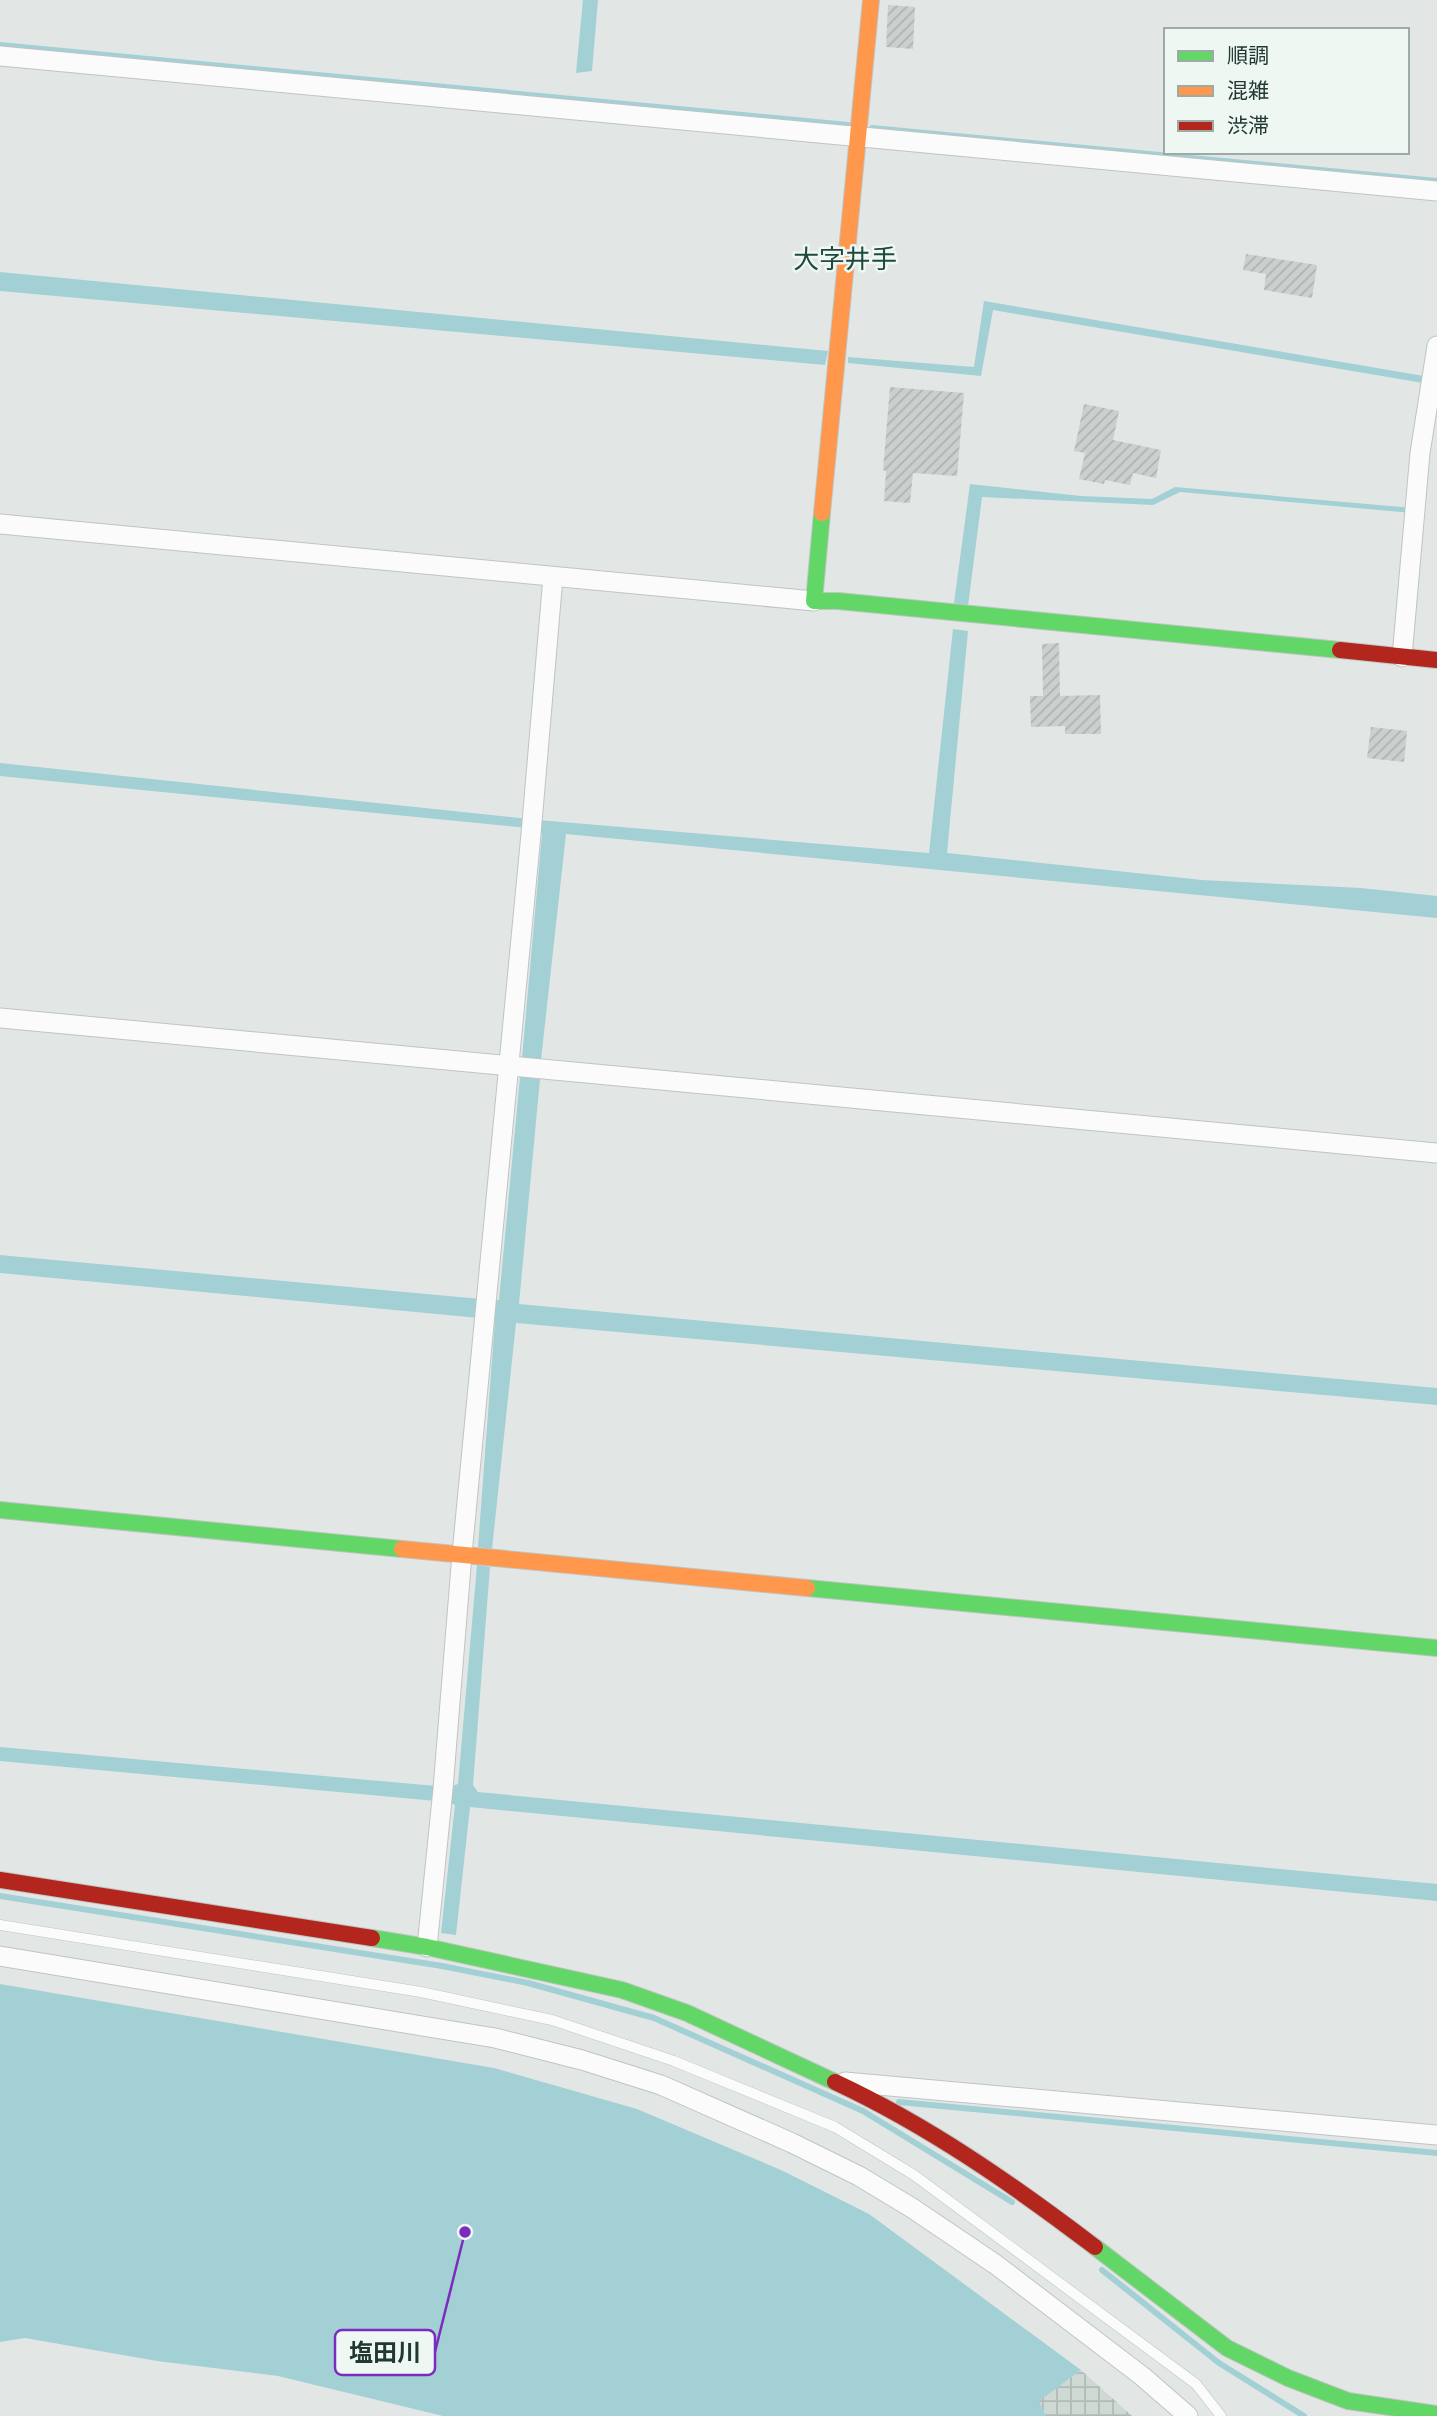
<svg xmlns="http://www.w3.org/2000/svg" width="1437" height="2416" font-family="'Archivo Narrow','Noto Sans JP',sans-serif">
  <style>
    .industrial { fill: url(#industrial-grid) }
    .water { fill: #a3d0d5 }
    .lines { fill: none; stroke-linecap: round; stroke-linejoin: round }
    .stream { stroke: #a3d0d5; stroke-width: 6 }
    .building { fill: url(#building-hatch) }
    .lane-casing { stroke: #bfc4c2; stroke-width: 11 }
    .street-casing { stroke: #bfc4c2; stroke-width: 21 }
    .fast-casing { stroke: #bec5c2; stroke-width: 18 }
    .slow-casing { stroke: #bec5c2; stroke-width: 18 }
    .jam-casing { stroke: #bec5c2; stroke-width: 18 }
    .lane { stroke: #fbfbfb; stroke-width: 10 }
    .street { stroke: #fbfbfb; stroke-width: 19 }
    .fast { stroke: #63d668; stroke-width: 16 }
    .slow { stroke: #ff974d; stroke-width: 16 }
    .jam { stroke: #b3261e; stroke-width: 16 }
    .labels { text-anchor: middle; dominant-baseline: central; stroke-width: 5; stroke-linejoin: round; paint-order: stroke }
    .quarter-label { font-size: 26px; fill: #1e4a3d; stroke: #eff7f3 }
    .leader { fill: none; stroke: #7b2cbf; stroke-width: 2.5 }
    .callout-dot { fill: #7b2cbf; stroke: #eff7f3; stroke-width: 2.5 }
    .callout { fill: #eff7f3; stroke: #7b2cbf; stroke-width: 2.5 }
    .callout-label { font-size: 24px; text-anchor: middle; font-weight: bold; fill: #213932 }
  </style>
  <defs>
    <pattern id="industrial-grid" width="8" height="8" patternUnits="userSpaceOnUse" patternTransform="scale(1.75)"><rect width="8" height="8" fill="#cfd9d4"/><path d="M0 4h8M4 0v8" fill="none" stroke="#b1bbb6"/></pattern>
    <pattern id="building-hatch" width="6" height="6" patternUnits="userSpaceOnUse" patternTransform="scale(1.75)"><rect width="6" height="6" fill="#cbd0ce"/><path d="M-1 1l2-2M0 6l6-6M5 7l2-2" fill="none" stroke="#aeb3b1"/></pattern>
  </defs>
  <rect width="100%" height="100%" fill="#e2e7e5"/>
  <polygon class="industrial" points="1081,2370 1132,2416 1046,2416 1038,2401"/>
  <g class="water">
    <polygon points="583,0 598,0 592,71 576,73"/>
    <polygon points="0,272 828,351 825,365 0,291"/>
    <polygon points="984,301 1424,376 1423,383 993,310 981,376 848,363 848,357 974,367"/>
    <polygon points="970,484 1081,496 1152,499 1175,487 1413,508 1412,513 1180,492 1153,505 982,497 968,606 954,603"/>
    <polygon points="953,629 968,631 947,853 1202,880 1361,888 1437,896 1437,918 566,834 541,1060 522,1058 542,834 528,828 0,776 0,763 538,820 929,853"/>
    <polygon points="520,1077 540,1079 519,1304 1437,1388 1437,1405 516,1323 492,1549 478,1547 495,1320 490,1319 491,1300 499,1300"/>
    <polygon points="0,1255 481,1299 479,1318 0,1273"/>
    <polygon points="477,1565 490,1567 473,1785 478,1792 1437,1884 1437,1901 470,1807 456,1935 441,1933 455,1805 448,1802 449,1787 458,1784"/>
    <polygon points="0,1747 436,1786 436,1801 0,1761"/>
    <polygon points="0,1984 494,2068 637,2109 781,2170 869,2214 1081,2370 1039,2401 1046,2416 443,2416 278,2376 157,2361 25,2338 0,2342"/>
  </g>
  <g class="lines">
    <g class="stream">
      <polyline points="0,45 848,125"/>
      <polyline points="872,128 1437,181"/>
      <polyline points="0,1896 442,1966 528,1983 654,2018 863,2111 1012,2202"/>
      <polyline points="899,2102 1437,2153"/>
      <polyline points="1102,2270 1219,2363 1304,2416"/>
    </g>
  </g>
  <g class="building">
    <polygon points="888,5 915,7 913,49 886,47"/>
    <polygon points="1246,254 1317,265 1312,298 1264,290 1266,274 1243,270"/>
    <polygon points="890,387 964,393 957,476 913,473 910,503 884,501 886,471 883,470"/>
    <polygon points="1084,404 1119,411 1113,440 1161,450 1156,478 1133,473 1130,485 1105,480 1104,484 1079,479 1085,453 1074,451"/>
    <polygon points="1059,643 1060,696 1100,695 1101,734 1065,734 1065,726 1031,727 1030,696 1043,696 1042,644"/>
    <polygon points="1371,727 1407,731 1404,762 1367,758"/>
  </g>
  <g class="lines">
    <defs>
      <polyline id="lane" points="0,1925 421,1992 552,2020 674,2061 835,2127 914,2175 1196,2384 1221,2416"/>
      <g id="street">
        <polyline points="0,56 1437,191"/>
        <polyline points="0,524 814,601"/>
        <polyline points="1402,657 1420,453 1437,346"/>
        <polyline points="0,1018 1437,1153"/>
        <polyline points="427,1947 443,1789 462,1554 531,834 553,577"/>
        <polyline points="0,1956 495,2038 582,2060 661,2085 792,2143 859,2176 912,2208 995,2264 1142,2376 1188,2416"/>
        <polyline points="845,2082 1437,2135"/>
      </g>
      <g id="fast">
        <polyline points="822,513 814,601 838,601 1340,650"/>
        <polyline points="0,1510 402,1549"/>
        <polyline points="807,1588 1437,1648"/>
        <polyline points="372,1938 427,1947 622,1990 687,2013 835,2082"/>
        <polyline points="1095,2247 1227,2348 1288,2378 1348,2401 1437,2414"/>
      </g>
      <g id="slow">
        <polyline points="822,513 871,0"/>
        <polyline points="402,1549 807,1588"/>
      </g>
      <g id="jam">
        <polyline points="1340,650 1437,660"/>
        <polyline points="0,1880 372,1938"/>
        <path d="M835,2082C929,2126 1012,2184 1095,2247"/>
      </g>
    </defs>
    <use href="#lane" class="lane-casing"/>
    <use href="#street" class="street-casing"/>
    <use href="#fast" class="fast-casing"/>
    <use href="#slow" class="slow-casing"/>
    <use href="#jam" class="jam-casing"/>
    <use href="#lane" class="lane"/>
    <use href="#street" class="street"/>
    <use href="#fast" class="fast"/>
    <use href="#slow" class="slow"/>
    <use href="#jam" class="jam"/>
  </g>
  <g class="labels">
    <g class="quarter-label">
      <text x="845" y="258">大字井手</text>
    </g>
  </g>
  <path class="leader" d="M465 2232L435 2352"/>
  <circle class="callout-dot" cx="465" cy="2232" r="7"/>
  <rect class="callout" x="335" y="2330" width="100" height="45" rx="7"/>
  <g class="callout-label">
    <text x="385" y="2361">塩田川</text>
  </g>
  <rect x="1164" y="28" width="245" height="126" fill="#eff7f3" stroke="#9daba6" stroke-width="2"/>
  <rect x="1178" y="51" width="35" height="10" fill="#63d668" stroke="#9daba6" stroke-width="2"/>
  <text x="1227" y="63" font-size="21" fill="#213932">順調</text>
  <rect x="1178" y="86" width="35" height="10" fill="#ff974d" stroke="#9daba6" stroke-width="2"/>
  <text x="1227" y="98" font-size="21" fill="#213932">混雑</text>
  <rect x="1178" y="121" width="35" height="10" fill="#b3261e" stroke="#9daba6" stroke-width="2"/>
  <text x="1227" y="133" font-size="21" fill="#213932">渋滞</text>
</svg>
